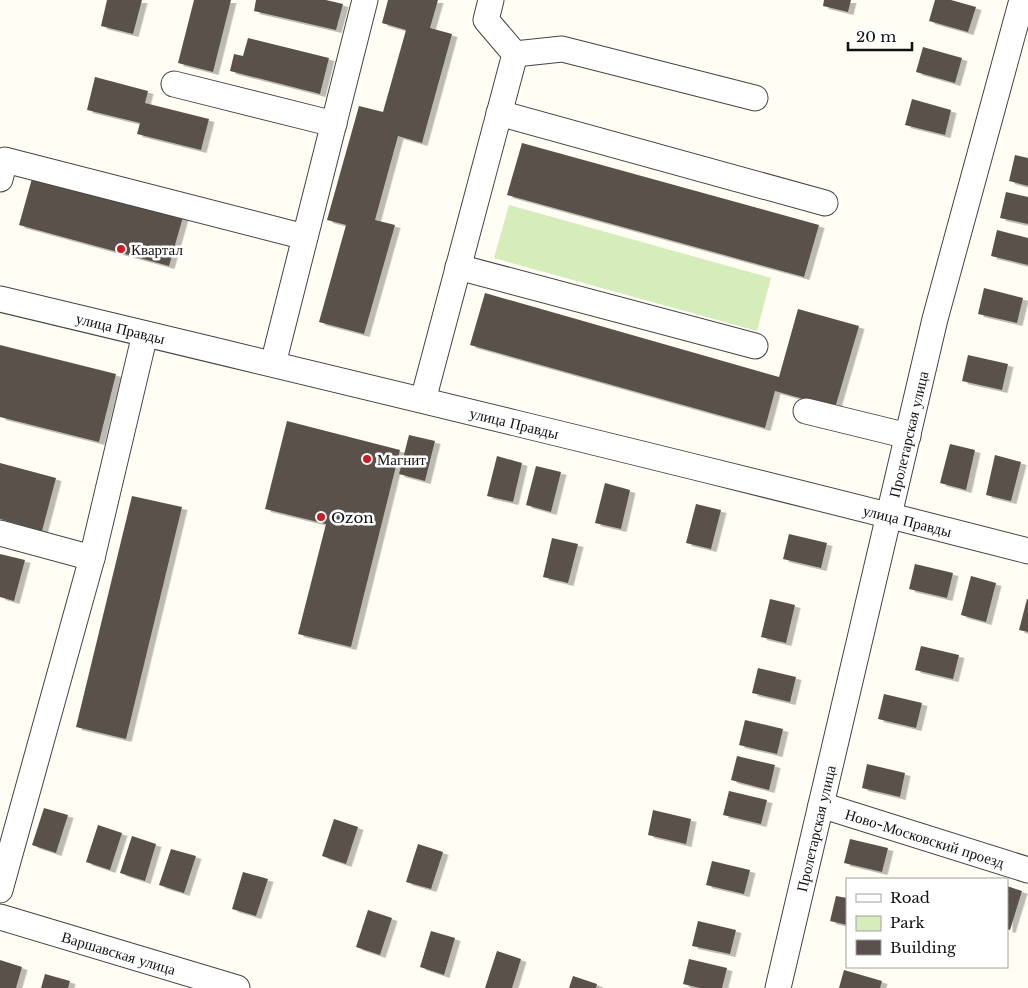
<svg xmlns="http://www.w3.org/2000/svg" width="1028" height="988" font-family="'Libre Baskerville',serif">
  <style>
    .green { fill: #d5edba }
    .building { fill: #5a514c; filter: url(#shadow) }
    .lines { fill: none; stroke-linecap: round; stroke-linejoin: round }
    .minor-casing { stroke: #444; stroke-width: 27 }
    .minor { stroke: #fff; stroke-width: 25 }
    .poi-dot { fill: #cc1d27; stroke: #fff; stroke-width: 2 }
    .labels { text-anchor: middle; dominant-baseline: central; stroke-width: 5; stroke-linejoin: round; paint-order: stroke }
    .poi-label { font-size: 15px; fill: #111; stroke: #fff; text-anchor: start }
    .street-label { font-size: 15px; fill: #111; stroke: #fff }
  </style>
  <defs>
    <filter id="shadow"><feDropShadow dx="5.5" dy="3" stdDeviation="0" flood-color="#0004"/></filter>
  </defs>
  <rect width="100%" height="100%" fill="#fffdf4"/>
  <polygon class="green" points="509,205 771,278 757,331 494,258"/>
  <g class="building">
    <polygon points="107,0 142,0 133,34 101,26"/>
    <polygon points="194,0 231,0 213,72 178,63"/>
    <polygon points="256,0 326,0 343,4 336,30 254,11"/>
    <polygon points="388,0 438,0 430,28 452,34 422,143 398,136 375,220 395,225 364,334 319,322 346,225 327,220 359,106 383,112 406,30 382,23"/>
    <polygon points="824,0 851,0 848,12 823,6"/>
    <polygon points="935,0 951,0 976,7 968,32 929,21"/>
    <polygon points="248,38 329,58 320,94 230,71 234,54 243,56"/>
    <polygon points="923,47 962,58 955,83 916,72"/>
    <polygon points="95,77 148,91 145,103 209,119 201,150 137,134 140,123 87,110"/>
    <polygon points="912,99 951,110 945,135 905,125"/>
    <polygon points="522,143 819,225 804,277 507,195"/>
    <polygon points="1015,155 1028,158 1028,186 1009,181"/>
    <polygon points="33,175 183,217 169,266 19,225"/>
    <polygon points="1006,192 1028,197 1028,224 1000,218"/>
    <polygon points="997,230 1028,238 1028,265 991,256"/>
    <polygon points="984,288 1023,298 1017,323 978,314"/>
    <polygon points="485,293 779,377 798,309 859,326 835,408 775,391 765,428 470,345"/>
    <polygon points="0,345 116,374 99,442 0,417"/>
    <polygon points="968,355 1008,364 1002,390 962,381"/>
    <polygon points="287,421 400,450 351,647 298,634 326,524 265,509"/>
    <polygon points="409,435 435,441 425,481 399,474"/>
    <polygon points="950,444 975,450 966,490 940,483"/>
    <polygon points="995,455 1021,462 1011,501 986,495"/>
    <polygon points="497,456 522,463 513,502 487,496"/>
    <polygon points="0,463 56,478 42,531 0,519"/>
    <polygon points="536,466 561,472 551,512 526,505"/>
    <polygon points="605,483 630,490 621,529 595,523"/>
    <polygon points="132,496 182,507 126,739 76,727"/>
    <polygon points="696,504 721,510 711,549 686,543"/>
    <polygon points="789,534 827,543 821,568 783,559"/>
    <polygon points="552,538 578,544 568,583 543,577"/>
    <polygon points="0,554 25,560 14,601 0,597"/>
    <polygon points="915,564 953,573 947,598 909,589"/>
    <polygon points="971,576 996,583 986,622 961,615"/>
    <polygon points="770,599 795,605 786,643 761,637"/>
    <polygon points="1027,599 1028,599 1028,632 1019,630"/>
    <polygon points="921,646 959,655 953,679 915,670"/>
    <polygon points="758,668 796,677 790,702 752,693"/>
    <polygon points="884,694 922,703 916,728 878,719"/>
    <polygon points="745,720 783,729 777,754 739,745"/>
    <polygon points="737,756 775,765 769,790 731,780"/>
    <polygon points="867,764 905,773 900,797 862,788"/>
    <polygon points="729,791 767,800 761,824 723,815"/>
    <polygon points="44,808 68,815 56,853 32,845"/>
    <polygon points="653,810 691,819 686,844 648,835"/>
    <polygon points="334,819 358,827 346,864 322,856"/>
    <polygon points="98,825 122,833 110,870 86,862"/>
    <polygon points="132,836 156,844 145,881 120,873"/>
    <polygon points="850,839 888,848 882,872 844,863"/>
    <polygon points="418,844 443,852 431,889 406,882"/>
    <polygon points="171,849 196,856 184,893 159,885"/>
    <polygon points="712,861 750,870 744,894 706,885"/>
    <polygon points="243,872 268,879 256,916 232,909"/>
    <polygon points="1007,886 1022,891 1010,930 1007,929"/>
    <polygon points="836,896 847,898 847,925 830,921"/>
    <polygon points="368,910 392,918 380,955 356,947"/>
    <polygon points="698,921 736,930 730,954 692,946"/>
    <polygon points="431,931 455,938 444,975 420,967"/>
    <polygon points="497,951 521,959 512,988 485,988"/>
    <polygon points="689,959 727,968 722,988 700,988 683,984"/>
    <polygon points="0,960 22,967 16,988 0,988"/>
    <polygon points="844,970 882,981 880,988 839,988"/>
    <polygon points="45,974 70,981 68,988 41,988"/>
    <polygon points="573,976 597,984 596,988 569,988"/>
  </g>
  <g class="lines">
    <defs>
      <g id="minor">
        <polyline points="515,54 562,49 755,98"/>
        <polyline points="174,84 334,124"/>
        <polyline points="499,113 825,203"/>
        <polyline points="0,179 5,160 305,237"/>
        <polyline points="458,267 755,346"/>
        <path id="s1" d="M0,299C343,381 686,463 1028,551"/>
        <polyline points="273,364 365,0"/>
        <polyline points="423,400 515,54 486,20 491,0"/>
        <polyline points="806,411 908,436"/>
        <polyline points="0,533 92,558"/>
        <path id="s2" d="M821,805L1028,870"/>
        <polyline points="0,890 92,558 145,334"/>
        <path id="s3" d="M0,917L237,988"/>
        <path id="s4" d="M778,988L935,319L1022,0"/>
      </g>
    </defs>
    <use href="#minor" class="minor-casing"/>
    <use href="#minor" class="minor"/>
  </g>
  <g class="poi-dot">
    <circle cx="121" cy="249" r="5"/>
    <circle cx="367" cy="459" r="5"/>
    <circle cx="321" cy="517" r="5"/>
  </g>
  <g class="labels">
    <g class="poi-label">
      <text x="131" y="249">Квартал</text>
      <text x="377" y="459">Магнит</text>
      <text x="331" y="517">Ozon</text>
    </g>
    <g class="street-label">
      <text stroke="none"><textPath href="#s1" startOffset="124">улица Правды</textPath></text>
      <text stroke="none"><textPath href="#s1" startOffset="529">улица Правды</textPath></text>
      <text stroke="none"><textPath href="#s4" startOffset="569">Пролетарская улица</textPath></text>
      <text stroke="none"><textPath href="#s1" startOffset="934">улица Правды</textPath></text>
      <text stroke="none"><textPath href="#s4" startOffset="164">Пролетарская улица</textPath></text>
      <text stroke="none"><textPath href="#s2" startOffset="109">Ново-Московский проезд</textPath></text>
      <text stroke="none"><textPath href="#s3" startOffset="124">Варшавская улица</textPath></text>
    </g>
  </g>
  <rect x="846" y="878" width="162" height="90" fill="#ffffff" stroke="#a0a0a0"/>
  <rect x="856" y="894" width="25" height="8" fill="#ffffff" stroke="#a0a0a0"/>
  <text x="890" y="903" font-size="15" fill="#111111">Road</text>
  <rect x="856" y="916" width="25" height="15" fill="#d5edba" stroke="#a0a0a0"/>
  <text x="890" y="928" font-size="15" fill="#111111">Park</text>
  <rect x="856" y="940" width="25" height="15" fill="#5a514c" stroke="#a0a0a0"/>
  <text x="890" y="953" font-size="15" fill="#111111">Building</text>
  <path d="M848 42v8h64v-8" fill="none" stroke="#111111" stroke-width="2.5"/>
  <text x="856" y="42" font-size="15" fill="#111111" stroke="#ffffff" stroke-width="4" paint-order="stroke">20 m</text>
</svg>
